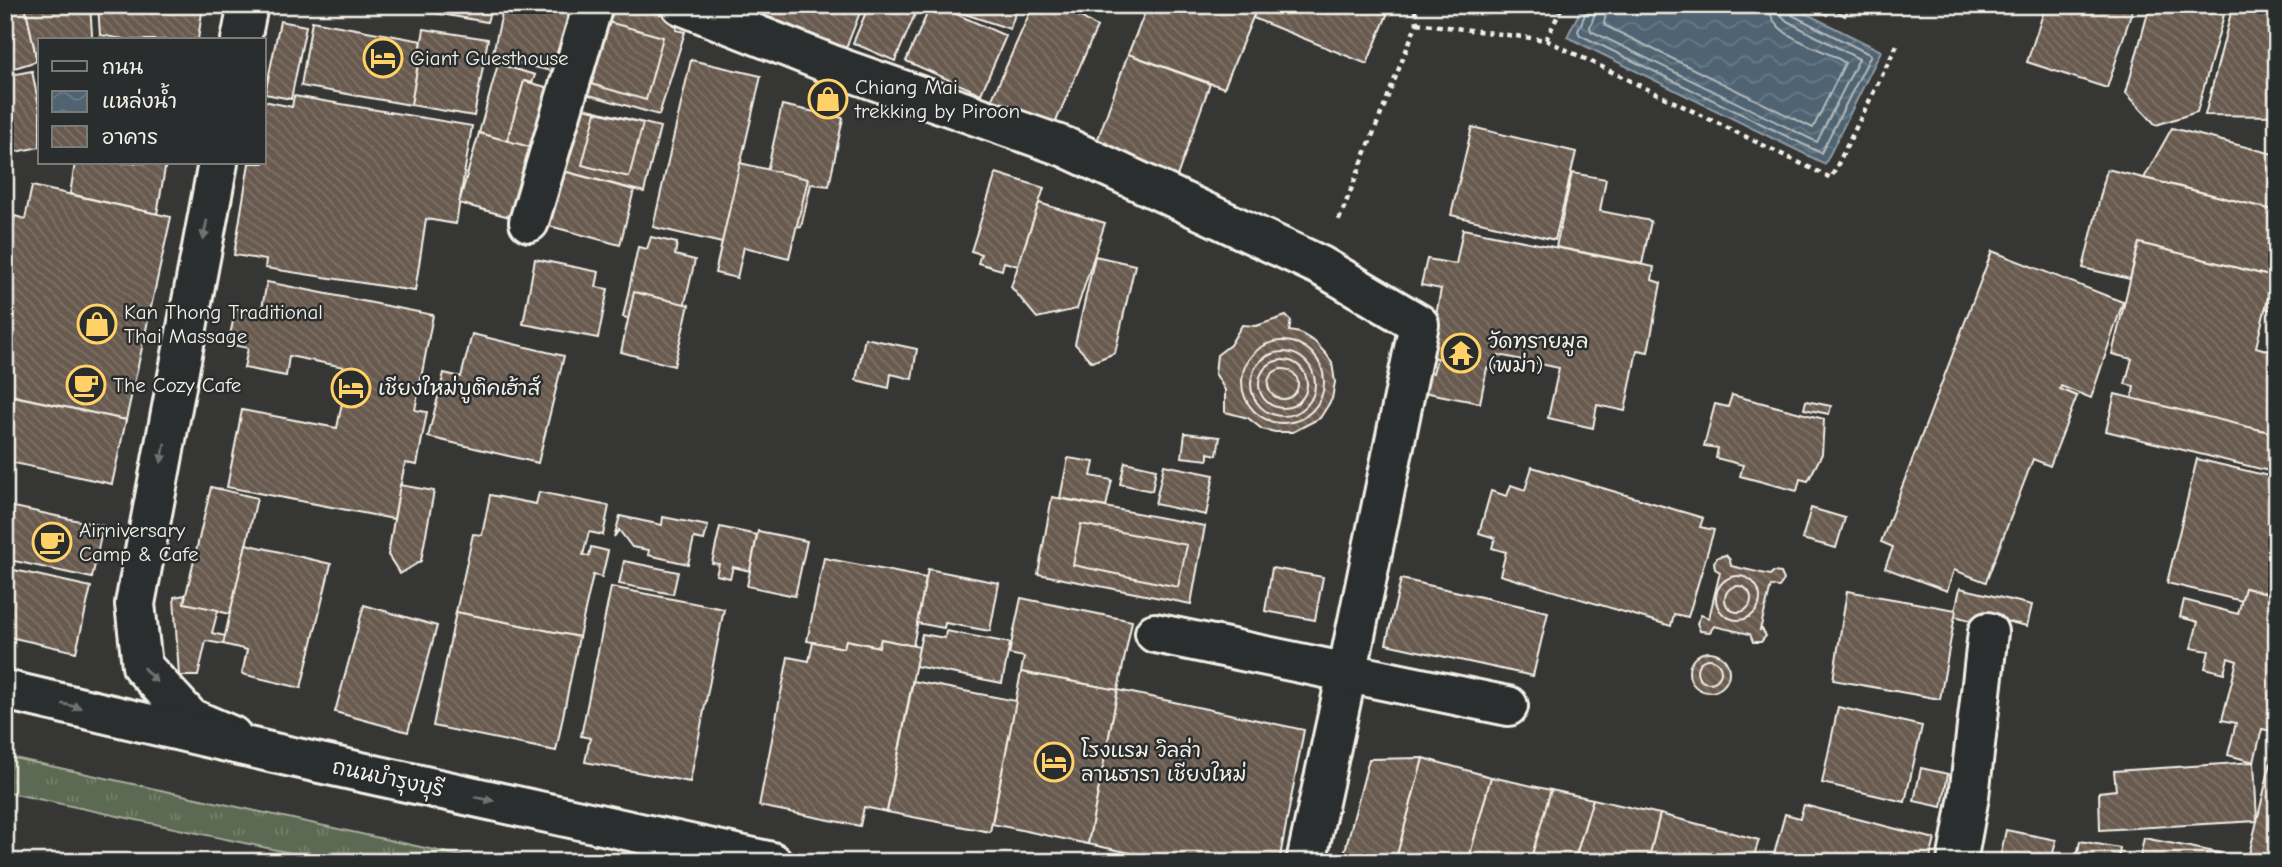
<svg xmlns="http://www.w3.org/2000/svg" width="2282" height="867" font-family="'Comic Neue','Playpen Sans Thai',sans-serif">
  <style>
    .grass { fill: url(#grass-tufts); stroke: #a8ae9e; stroke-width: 2 }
    .water { fill: url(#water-waves); stroke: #919ca1; stroke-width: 2 }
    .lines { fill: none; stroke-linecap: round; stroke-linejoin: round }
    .shore { stroke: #b2b8b9; stroke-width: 2 }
    .building { fill: url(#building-back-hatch); stroke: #f4f1e8; stroke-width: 2 }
    .minor-casing { stroke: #f4f1e8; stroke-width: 44 }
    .major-casing { stroke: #f4f1e8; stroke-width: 44 }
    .path { stroke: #f4f1e8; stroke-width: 4.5; stroke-dasharray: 5 5; stroke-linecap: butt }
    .minor { stroke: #2a2d2e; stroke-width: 38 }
    .major { stroke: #2a2d2e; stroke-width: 38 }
    .oneway { fill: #71726f }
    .labels { text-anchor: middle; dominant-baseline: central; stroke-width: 5; stroke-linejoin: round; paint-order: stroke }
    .poi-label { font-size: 21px; fill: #f4f1e8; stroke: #2a2d2e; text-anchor: start }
    .street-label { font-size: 21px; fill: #f4f1e8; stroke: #2a2d2e }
  </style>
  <defs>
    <pattern id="grass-tufts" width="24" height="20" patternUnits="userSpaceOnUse" patternTransform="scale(1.75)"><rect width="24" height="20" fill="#5d6b53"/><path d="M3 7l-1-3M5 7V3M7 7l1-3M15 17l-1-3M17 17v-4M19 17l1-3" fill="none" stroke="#75816c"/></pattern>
    <pattern id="water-waves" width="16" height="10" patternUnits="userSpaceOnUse" patternTransform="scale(1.75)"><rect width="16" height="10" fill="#4f6372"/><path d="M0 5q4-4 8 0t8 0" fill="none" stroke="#697a86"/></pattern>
    <pattern id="building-back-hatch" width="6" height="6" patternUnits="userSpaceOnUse" patternTransform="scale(1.75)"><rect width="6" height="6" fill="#685a4f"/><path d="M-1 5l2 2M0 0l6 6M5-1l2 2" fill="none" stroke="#7e7268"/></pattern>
  </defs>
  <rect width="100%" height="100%" fill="#363635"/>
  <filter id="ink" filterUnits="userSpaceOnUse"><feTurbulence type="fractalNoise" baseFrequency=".0143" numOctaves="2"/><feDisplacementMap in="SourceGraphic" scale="14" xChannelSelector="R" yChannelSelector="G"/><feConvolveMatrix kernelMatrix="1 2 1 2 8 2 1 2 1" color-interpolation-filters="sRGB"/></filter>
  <g filter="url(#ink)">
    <polygon class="grass" points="5,756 489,862 333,862 5,792"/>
    <polygon class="water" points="1583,5 1789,5 1881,51 1825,164 1567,37"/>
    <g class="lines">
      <g class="shore">
        <polyline points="1589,5 1578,31 1580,35 1821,153 1871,55 1792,15 1788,5"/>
        <polyline points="1598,5 1590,27 1591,31 1817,142 1859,59 1787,21 1781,15 1779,5"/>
        <path d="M1608,5L1604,23L1606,26L1813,128L1845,63C1822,46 1770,39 1769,5"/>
      </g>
    </g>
    <g class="building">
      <polygon points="5,5 25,5 37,61 5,71"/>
      <polygon points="25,5 90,5 92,34 91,40 40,40 40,61 37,61"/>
      <polygon points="98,5 203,5 198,40 128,40 100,35"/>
      <polygon points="390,5 492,5 487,22"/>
      <polygon points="504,5 571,5 556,72 492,57"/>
      <polygon points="603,5 631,5 679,19 676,30 685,32 659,115 586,94"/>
      <polygon points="739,5 863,5 846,48"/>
      <polygon points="869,5 919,5 895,61 853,43"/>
      <polygon points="931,5 936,5 1006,36 981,94 906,61"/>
      <polygon points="938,5 1018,5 1010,29"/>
      <polygon points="1033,5 1066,8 1097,27 1051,133 989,106"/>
      <polygon points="1148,5 1258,5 1224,88 1128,54"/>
      <polygon points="1258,5 1391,5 1367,64 1253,18"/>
      <polygon points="1809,5 1851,5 1845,16 1830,7 1827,15"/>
      <polygon points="2046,5 2134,5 2107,88 2027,62"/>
      <polygon points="2150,5 2187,5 2224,15 2197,112 2156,125 2126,93"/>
      <polygon points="2233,5 2260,5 2277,10 2277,116 2205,115"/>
      <polygon points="280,21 306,26 291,99 265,94"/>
      <polygon points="312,21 422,41 411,105 301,86"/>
      <polygon points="608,22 663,37 646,100 591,84"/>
      <polygon points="424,29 488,39 474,116 411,105"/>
      <polygon points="1128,54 1210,84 1176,179 1094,150"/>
      <polygon points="691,60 761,76 722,243 653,227"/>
      <polygon points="498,64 535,75 532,83 524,81 507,141 479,133"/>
      <polygon points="32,71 40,111 40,147 5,154 5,76"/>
      <polygon points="524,81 561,91 544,151 507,141"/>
      <polygon points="294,96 472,126 456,224 426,219 415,291 265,268 266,260 234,255 249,163 264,163 264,101 292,107"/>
      <polygon points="782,105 843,118 829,186 811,184 801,227 757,216"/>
      <polygon points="576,106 660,127 644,192 559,170"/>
      <polygon points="596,112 643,123 629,177 582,165"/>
      <polygon points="1472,127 1576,152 1555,240 1451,215"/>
      <polygon points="2172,128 2277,155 2277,211 2144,178"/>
      <polygon points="479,133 544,151 524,221 459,203"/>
      <polygon points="75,163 166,163 157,214 70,194"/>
      <polygon points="740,163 808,179 789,258 744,247 737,278 715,273"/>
      <polygon points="2107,169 2277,211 2277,311 2265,308 2273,277 2139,243 2130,279 2083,268"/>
      <polygon points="559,170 634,190 620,245 546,225"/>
      <polygon points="996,173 1044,188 1018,266 1004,262 1002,270 978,263 981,254 971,251"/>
      <polygon points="1572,173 1606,179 1600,211 1651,221 1642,264 1556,247"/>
      <polygon points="32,186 171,217 126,420 5,394 5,349 12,320 5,319 5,260 15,216 25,219"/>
      <polygon points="1039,203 1105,223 1077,309 1037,318 1011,287"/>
      <polygon points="1463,229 1654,267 1652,280 1661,283 1648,352 1637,350 1625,411 1597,405 1593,428 1548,418 1559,368 1499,355 1496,370 1487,368 1480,403 1418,391 1422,371 1433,373 1437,358 1428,357 1441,289 1421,285 1427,259 1456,264"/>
      <polygon points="651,237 677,243 675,255 695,260 679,329 623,317 638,247 647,249"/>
      <polygon points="2139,243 2273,277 2256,347 2277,353 2277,434 2132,399 2134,386 2125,384 2132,359 2112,354"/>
      <polygon points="1992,251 2123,302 2091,398 2061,386 2060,389 2077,396 2050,466 2033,459 1986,582 1954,570 1947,591 1885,568 1893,547 1881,542"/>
      <polygon points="1095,256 1135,265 1115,353 1092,362 1075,344"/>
      <polygon points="535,259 599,272 596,287 608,289 598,338 523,324"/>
      <polygon points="267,282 433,315 415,410 427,412 417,465 405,463 394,519 227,487 242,410 337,428 349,368 289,356 286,376 244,368 248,348 228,344 236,308 261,313"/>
      <polygon points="634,292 689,305 674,366 621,352"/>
      <polygon points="1286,316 1291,321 1289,331 1300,333 1315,342 1327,355 1332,363 1335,382 1332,399 1320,418 1293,432 1275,432 1262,429 1248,418 1225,412 1225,390 1215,373 1217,355 1230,345 1242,325 1256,326"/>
      <polygon points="472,334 564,356 538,463 428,437 444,373 461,377"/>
      <polygon points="865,338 917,349 912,379 891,374 889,388 856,380"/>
      <circle cx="1283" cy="382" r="41"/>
      <circle cx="1283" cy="384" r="32"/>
      <circle cx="1283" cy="384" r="24"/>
      <circle cx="1283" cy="384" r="15"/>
      <polygon points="2115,394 2277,434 2277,473 2106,431"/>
      <polygon points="1732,395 1824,419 1822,454 1808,481 1800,479 1797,491 1740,476 1743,465 1716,458 1718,448 1704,446 1715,404 1728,407"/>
      <polygon points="13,396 126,420 112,484 5,461 5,431"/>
      <polygon points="1806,401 1831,406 1829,414 1804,409"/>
      <polygon points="1185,433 1220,437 1217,455 1208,453 1208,460 1182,457"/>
      <polygon points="1068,458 1094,462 1091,476 1112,480 1106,507 1060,498"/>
      <polygon points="2197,459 2277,478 2277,595 2245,588 2242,601 2167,583"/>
      <polygon points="1125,462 1156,469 1152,491 1120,484"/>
      <polygon points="1164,465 1214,475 1206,515 1155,504"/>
      <polygon points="1532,467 1703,518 1700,527 1714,530 1688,617 1674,614 1671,626 1500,575 1506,552 1492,548 1495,538 1479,533 1491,491 1507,496 1511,485 1525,490"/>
      <polygon points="400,485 434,491 421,561 400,574 388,555"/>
      <polygon points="211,487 257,498 230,614 184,603"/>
      <polygon points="539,492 609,506 603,535 589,532 583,555 589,556 591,547 608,551 602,577 593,575 579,637 456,612 473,534 482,535 490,495 536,504"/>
      <polygon points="1052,497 1205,526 1191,604 1038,574"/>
      <polygon points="5,505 103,526 92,578 5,559"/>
      <polygon points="1811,508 1845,518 1836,548 1802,539"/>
      <polygon points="620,516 662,525 663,517 708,526 704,540 694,538 688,564 648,555 649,550 632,547 619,530 614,537"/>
      <polygon points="1081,524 1187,545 1178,587 1073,565"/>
      <polygon points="720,527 757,535 750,571 733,567 730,578 716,575 719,564 712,563"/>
      <polygon points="758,531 807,541 795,596 747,586"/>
      <polygon points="246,544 331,564 301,688 242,674 247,650 223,644"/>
      <polygon points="1726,555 1730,560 1731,566 1770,575 1773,572 1781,573 1784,580 1779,587 1771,586 1760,630 1762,629 1766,636 1761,642 1753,642 1750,634 1714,626 1710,632 1700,631 1697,623 1701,615 1709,618 1720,572 1715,569 1714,562 1718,557"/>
      <polygon points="824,558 926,578 913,646 881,639 879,647 846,640 844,648 807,641"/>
      <polygon points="624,561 678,572 673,594 619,584"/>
      <polygon points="5,568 91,587 76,652 5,636"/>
      <polygon points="1272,568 1323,577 1315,620 1265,611"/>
      <polygon points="928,569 999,583 990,631 945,623 944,628 917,623"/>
      <circle cx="1738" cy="598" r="22"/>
      <polygon points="1401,579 1548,612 1533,676 1386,644"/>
      <circle cx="1738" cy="599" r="13"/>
      <polygon points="611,587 724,609 690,782 585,762 590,738 581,736"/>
      <polygon points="1960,588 2032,605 2027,626 1988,617 1986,624 1954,616"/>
      <polygon points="2245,588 2277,595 2277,732 2262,729 2254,762 2228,755 2236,723 2222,720 2237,661 2228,658 2224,673 2205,668 2209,651 2191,648 2198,622 2180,617 2184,600 2238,614"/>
      <polygon points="1847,591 1956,610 1940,699 1833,680"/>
      <polygon points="185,595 184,603 218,610 212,633 225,636 223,644 206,641 198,676 179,676 174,597"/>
      <polygon points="1021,598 1132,621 1118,690 1021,672 1024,657 1009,654"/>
      <polygon points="364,605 437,626 408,732 335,712"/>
      <polygon points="456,612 579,637 556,751 433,726"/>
      <polygon points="946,631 1010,643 1002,683 915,666 922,634 945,638"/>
      <polygon points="881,639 919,647 887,812 864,807 860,826 759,806 788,657 809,661 813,642 844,648 846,640 879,647"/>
      <circle cx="1709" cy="672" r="20"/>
      <circle cx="1709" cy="671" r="12"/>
      <polygon points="1021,672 1118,690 1088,844 992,824"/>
      <polygon points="913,681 1016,701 990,832 887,812"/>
      <polygon points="1118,690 1304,730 1279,862 1173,862 1088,844"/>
      <polygon points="1838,707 1922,726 1905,802 1822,783"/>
      <polygon points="2277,736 2277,862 2247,862 2257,821"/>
      <polygon points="1423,758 1491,777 1468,862 1395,862"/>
      <polygon points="1423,758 1395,862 1342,862 1369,759"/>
      <polygon points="2254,762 2257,821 2100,830 2099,792 2116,790 2114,771"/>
      <polygon points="1921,768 1948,774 1942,807 1914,801"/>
      <polygon points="1491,777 1551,790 1530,862 1468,862"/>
      <polygon points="1551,790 1593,799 1574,862 1530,862"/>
      <polygon points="1593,799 1660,814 1648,862 1574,862"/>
      <polygon points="1804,805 1935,839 1929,862 1789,862 1773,858 1785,814 1800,818"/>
      <polygon points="1660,814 1759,840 1752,862 1648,862"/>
      <polygon points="2006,830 2056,840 2051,862 1999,862"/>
      <polygon points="2144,838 2220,853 2218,862 2139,862"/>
      <polygon points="2080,841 2120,848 2118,862 2076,862"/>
    </g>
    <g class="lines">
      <defs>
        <g id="minor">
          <polyline points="681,5 840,68 1065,147 1321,266 1419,324 1352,650 1306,862"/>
          <polyline points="241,40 248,5"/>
          <polyline points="218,163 135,604 142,666 190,718 232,736"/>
          <polyline points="529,222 593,5"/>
          <polyline points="1155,633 1508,706"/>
          <polyline points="1957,862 1969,796 1988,632"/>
        </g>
        <polyline id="major" points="5,690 274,753 772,862"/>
      </defs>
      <use href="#minor" class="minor-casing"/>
      <use href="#major" class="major-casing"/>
      <g class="path">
        <polyline points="1417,23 1546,40 1831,178 1897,45"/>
        <polyline points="1546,40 1563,5"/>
        <polyline points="1339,220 1417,23 1414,5"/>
      </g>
      <use href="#minor" class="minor"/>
      <use href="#major" class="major"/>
    </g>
    <defs><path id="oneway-solid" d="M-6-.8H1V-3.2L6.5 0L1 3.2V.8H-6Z" transform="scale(1.75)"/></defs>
    <g class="oneway">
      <use href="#oneway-solid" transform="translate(205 230) rotate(101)"/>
      <use href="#oneway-solid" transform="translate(163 453) rotate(101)"/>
      <use href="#oneway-solid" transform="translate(150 675) rotate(47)"/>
      <use href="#oneway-solid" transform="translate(72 706) rotate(13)"/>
      <use href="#oneway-solid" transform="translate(484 799) rotate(12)"/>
    </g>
  </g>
  <defs>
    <symbol id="hotel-ring" viewBox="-11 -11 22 22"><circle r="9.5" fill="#2a2d2e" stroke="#ffd166" stroke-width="1.5"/><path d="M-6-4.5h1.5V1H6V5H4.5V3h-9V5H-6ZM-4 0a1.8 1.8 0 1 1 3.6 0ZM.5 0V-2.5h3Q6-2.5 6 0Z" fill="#ffd166"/></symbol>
    <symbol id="shop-ring" viewBox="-11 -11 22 22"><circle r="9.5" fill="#2a2d2e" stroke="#ffd166" stroke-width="1.5"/><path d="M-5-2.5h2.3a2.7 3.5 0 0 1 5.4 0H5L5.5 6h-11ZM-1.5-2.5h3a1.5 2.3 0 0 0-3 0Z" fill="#ffd166"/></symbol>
    <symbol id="temple-ring" viewBox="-11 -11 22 22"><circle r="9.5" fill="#2a2d2e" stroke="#ffd166" stroke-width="1.5"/><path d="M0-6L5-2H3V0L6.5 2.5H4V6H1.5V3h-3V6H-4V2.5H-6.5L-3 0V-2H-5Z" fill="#ffd166"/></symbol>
    <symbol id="cafe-ring" viewBox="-11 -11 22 22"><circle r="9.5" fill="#2a2d2e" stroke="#ffd166" stroke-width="1.5"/><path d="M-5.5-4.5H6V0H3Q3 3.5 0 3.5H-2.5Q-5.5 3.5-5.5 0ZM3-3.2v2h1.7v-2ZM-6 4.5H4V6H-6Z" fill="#ffd166"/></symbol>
  </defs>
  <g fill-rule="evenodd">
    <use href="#hotel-ring" x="361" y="36" width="44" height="44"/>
    <use href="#shop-ring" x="806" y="77" width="44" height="44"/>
    <use href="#shop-ring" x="75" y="302" width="44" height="44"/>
    <use href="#temple-ring" x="1439" y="331" width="44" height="44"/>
    <use href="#cafe-ring" x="64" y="363" width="44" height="44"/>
    <use href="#hotel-ring" x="329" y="366" width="44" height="44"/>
    <use href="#cafe-ring" x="30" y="520" width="44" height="44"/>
    <use href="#hotel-ring" x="1032" y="740" width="44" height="44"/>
  </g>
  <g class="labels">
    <g class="poi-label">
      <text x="410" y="58">Giant Guesthouse</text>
      <text x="855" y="87">Chiang Mai<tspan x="855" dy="24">trekking by Piroon</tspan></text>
      <text x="124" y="312">Kan Thong Traditional<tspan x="124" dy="24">Thai Massage</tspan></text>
      <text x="1488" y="341">วัดทรายมูล<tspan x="1488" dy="24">(พม่า)</tspan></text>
      <text x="113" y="385">The Cozy Cafe</text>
      <text x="378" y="388">เชียงใหม่บูติคเฮ้าส์</text>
      <text x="79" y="530">Airniversary<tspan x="79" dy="24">Camp &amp; Cafe</tspan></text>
      <text x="1081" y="750">โรงแรม วิลล่า<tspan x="1081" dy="24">ลานธารา เชียงใหม่</tspan></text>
    </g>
    <g class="street-label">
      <text transform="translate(388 778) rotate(12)">ถนนบำรุงบุรี</text>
    </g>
  </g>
  <rect width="2282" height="867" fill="none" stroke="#2a2d2e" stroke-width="28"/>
  <rect x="14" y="14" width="2254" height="839" fill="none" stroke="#f4f1e8" stroke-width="2.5" filter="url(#ink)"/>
  <rect x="38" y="38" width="228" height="126" fill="#2a2d2e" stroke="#7b7b78" stroke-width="2"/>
  <rect x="52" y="61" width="35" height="10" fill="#2a2d2e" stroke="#7b7b78" stroke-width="2"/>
  <text x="102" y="74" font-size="21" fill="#f4f1e8">ถนน</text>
  <rect x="52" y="91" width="35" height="21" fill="url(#water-waves)" stroke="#7b7b78" stroke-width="2"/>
  <text x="102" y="108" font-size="21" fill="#f4f1e8">แหล่งน้ำ</text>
  <rect x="52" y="126" width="35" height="21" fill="url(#building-back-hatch)" stroke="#7b7b78" stroke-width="2"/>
  <text x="102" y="144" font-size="21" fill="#f4f1e8">อาคาร</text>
</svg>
